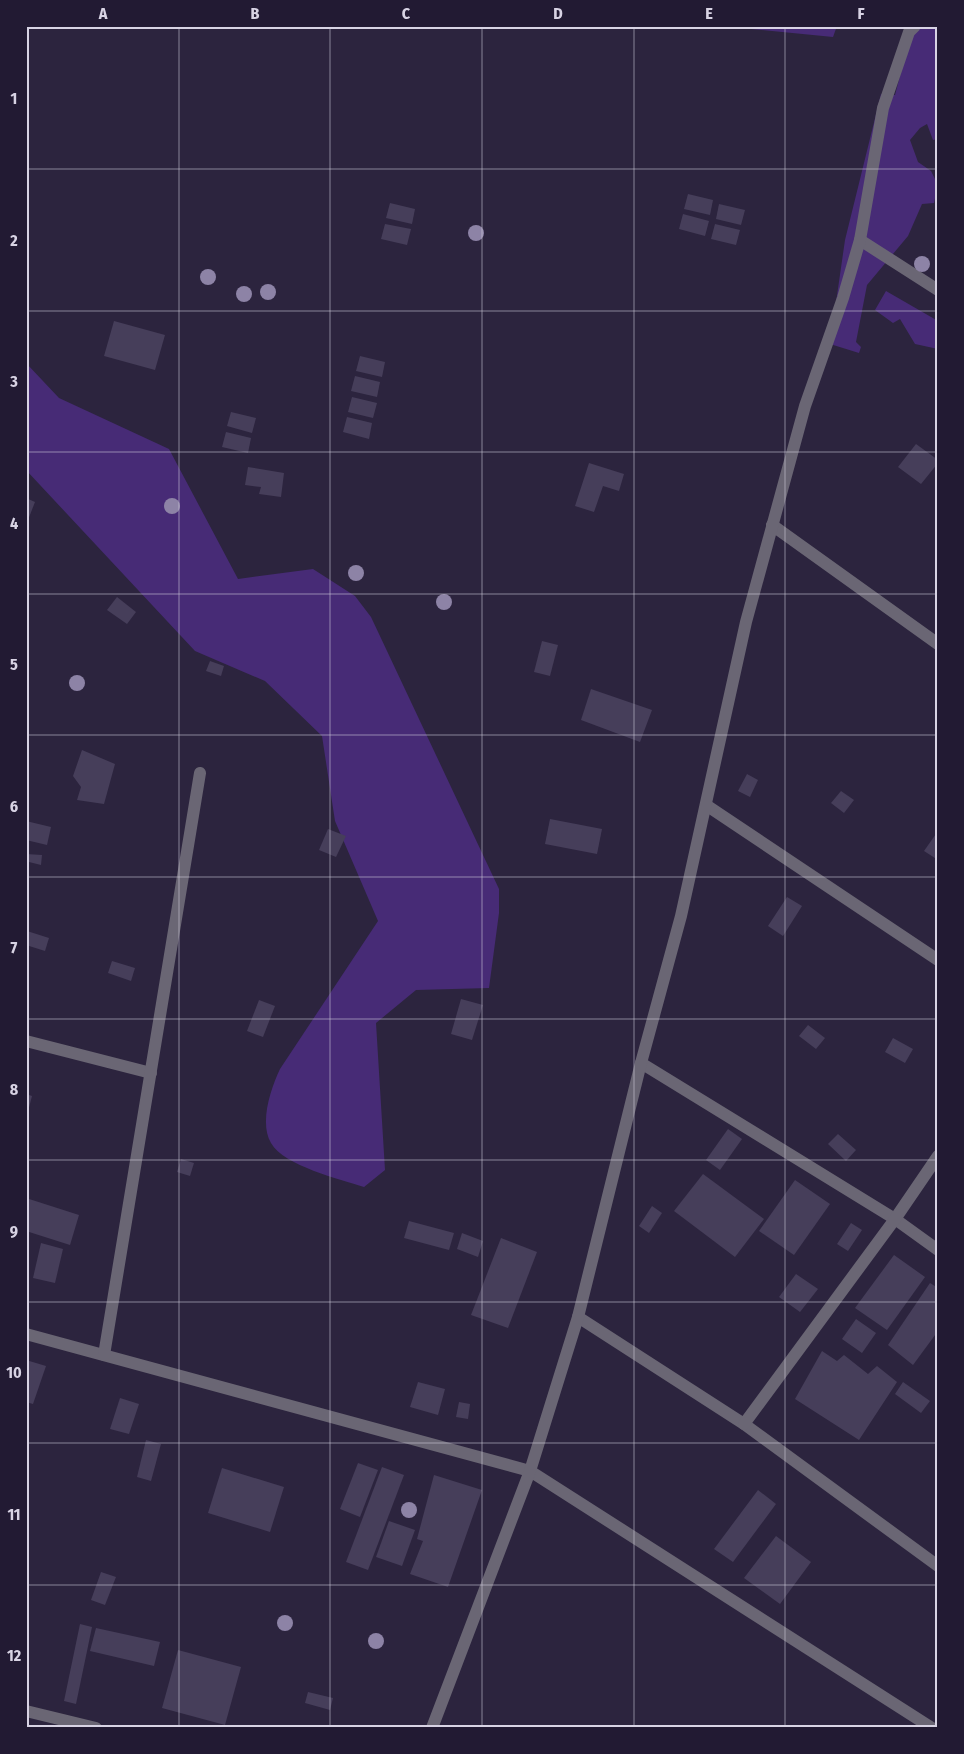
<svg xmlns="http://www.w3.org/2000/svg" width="964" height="1754" font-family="'Fira Sans Condensed',sans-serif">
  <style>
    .green { fill: #472b76 }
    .building { fill: #463e5a }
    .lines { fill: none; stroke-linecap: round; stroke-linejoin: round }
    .minor { stroke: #6a6674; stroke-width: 12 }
    .tree { fill: #8d83a6 }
    .grid { fill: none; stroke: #d8d3e4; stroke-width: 1; stroke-opacity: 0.55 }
    .neatline { fill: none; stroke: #d8d3e4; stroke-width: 2 }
    .grid-label { font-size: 16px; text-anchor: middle; font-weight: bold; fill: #d8d3e4 }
  </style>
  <rect width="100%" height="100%" fill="#2c243e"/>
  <g class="green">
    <polygon points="720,26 837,26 833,37"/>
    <polygon points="913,26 938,26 938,139 933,140 927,124 920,128 910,140 918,162 931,171 938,185 934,203 922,204 908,236 867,285 856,342 861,347 859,353 830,344 845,240 881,94 895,95"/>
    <polygon points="886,291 938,321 938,349 915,344 900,319 893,323 875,310"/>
    <path d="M26,363L59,398L169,449L238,579L313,569L355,596L371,617L499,889V913L489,988L416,990L376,1023L385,1170L364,1187C340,1179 284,1166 271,1143C259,1123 271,1088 280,1069L378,921L335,821L322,736L265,681L195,651L26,470Z"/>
  </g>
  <g class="building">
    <polygon points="688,194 713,200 710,215 684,209"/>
    <polygon points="390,203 415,209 412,224 386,218"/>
    <polygon points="719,204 745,210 741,225 716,219"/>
    <polygon points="683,214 709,221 705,236 679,229"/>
    <polygon points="385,224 411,229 407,245 381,239"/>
    <polygon points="715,224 740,230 736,245 711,239"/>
    <polygon points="114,321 165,335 155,370 104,356"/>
    <polygon points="360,356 385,362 382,377 356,371"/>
    <polygon points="355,376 380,382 377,397 351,391"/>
    <polygon points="352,397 377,403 373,418 348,412"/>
    <polygon points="231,412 256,418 252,433 227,426"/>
    <polygon points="347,417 372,423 369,439 343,432"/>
    <polygon points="226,432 251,438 248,453 222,447"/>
    <polygon points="916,444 938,460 938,463 921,484 898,467"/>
    <polygon points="589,463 624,474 619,491 603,486 594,512 575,506"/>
    <polygon points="248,467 284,473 281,497 259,494 261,487 245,485"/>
    <polygon points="26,498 35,502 26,525"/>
    <polygon points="117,597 136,612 127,624 107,610"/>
    <polygon points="542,641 558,645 550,676 534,672"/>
    <polygon points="210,661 224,666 221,676 206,671"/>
    <polygon points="591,689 652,710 640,742 581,720"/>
    <polygon points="82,750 115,764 104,804 77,800 81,787 73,776"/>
    <polygon points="747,774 758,780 750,797 738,791"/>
    <polygon points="841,791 854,800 844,813 831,803"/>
    <polygon points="550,819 602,829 597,854 545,844"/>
    <polygon points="26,821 51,827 47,845 26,840"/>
    <polygon points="328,829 346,836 336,857 319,850"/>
    <polygon points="938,831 938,860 924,851"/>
    <polygon points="26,854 42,855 41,865 29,862 28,882 26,882"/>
    <polygon points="787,897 802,906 783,936 768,926"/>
    <polygon points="27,931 49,938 45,951 26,945"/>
    <polygon points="112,961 135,968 131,981 108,973"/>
    <polygon points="461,999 483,1005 472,1040 451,1034"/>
    <polygon points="259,1000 275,1006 263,1037 247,1031"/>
    <polygon points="808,1025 825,1038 816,1049 799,1036"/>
    <polygon points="893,1038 913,1049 905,1063 885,1052"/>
    <polygon points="26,1094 32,1096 27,1115 26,1115"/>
    <polygon points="728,1129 742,1139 720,1170 706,1160"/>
    <polygon points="838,1134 856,1150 846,1161 828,1144"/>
    <polygon points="181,1159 194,1163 190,1176 177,1172"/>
    <polygon points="703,1174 764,1219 735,1257 674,1211"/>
    <polygon points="795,1180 830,1204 794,1255 759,1231"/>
    <polygon points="26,1198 79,1215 70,1245 26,1231"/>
    <polygon points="652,1206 662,1213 649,1233 639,1226"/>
    <polygon points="409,1221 454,1233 449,1250 404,1238"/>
    <polygon points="851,1223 862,1230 848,1251 837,1244"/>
    <polygon points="462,1233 483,1241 478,1257 457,1249"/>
    <polygon points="501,1238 537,1252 508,1328 471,1315"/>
    <polygon points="41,1243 63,1249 55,1283 33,1278"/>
    <polygon points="894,1255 925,1277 887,1330 855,1308"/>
    <polygon points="796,1274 818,1289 800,1312 779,1297"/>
    <polygon points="930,1283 938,1288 938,1331 913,1365 888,1345"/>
    <polygon points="856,1319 876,1333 862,1353 842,1339"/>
    <polygon points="822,1351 837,1361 844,1355 868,1374 877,1366 897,1382 859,1440 795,1399"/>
    <polygon points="26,1360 46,1366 33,1404 26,1402"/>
    <polygon points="418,1382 445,1389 438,1415 410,1407"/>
    <polygon points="903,1382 930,1401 921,1413 895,1394"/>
    <polygon points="120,1398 139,1404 129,1434 110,1429"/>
    <polygon points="459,1402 470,1404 468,1419 456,1417"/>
    <polygon points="146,1440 161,1444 151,1481 137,1477"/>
    <polygon points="358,1463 378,1470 360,1517 340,1509"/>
    <polygon points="382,1467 404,1475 368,1570 346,1562"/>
    <polygon points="222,1468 284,1487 270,1532 208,1513"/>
    <polygon points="434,1475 482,1490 448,1587 410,1574 423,1541 417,1539"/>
    <polygon points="758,1490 776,1504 733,1562 714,1549"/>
    <polygon points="389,1521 415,1530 402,1566 376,1557"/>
    <polygon points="776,1536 811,1562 780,1604 744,1578"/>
    <polygon points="101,1572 116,1577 105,1605 91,1600"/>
    <polygon points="80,1624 92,1627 76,1704 64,1701"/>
    <polygon points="96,1628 160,1642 154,1666 90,1651"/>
    <polygon points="178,1650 241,1667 225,1725 162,1708"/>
    <polygon points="308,1692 333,1698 330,1710 305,1703"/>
  </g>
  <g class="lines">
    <g class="minor">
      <polyline points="860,240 938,290"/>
      <polyline points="772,525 938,644"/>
      <polyline points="706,805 938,960"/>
      <polyline points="26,1041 151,1073"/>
      <polyline points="641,1063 895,1219 938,1250"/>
      <polyline points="578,1317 744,1424 938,1566"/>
      <polyline points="26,1334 530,1471 932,1728"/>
      <polyline points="104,1355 200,773"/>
      <polyline points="744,1424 895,1219 938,1156"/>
      <polyline points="26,1711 96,1728"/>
      <polyline points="432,1728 530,1471 578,1317 641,1063 681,916 746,622 805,406 843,298 860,240 883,108 909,32 915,26"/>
    </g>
  </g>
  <g class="tree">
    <circle cx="476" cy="233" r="8"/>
    <circle cx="922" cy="264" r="8"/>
    <circle cx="208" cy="277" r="8"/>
    <circle cx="268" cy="292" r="8"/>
    <circle cx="244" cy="294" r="8"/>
    <circle cx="172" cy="506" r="8"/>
    <circle cx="356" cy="573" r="8"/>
    <circle cx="444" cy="602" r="8"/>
    <circle cx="77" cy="683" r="8"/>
    <circle cx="409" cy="1510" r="8"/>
    <circle cx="285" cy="1623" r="8"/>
    <circle cx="376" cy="1641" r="8"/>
  </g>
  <path class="grid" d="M179,26V1728M330,26V1728M482,26V1728M634,26V1728M785,26V1728M26,169H938M26,311H938M26,452H938M26,594H938M26,735H938M26,877H938M26,1019H938M26,1160H938M26,1302H938M26,1443H938M26,1585H938"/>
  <rect width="964" height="1754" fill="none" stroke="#221a33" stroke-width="55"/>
  <rect x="28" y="28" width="908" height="1698" class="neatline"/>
  <g class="grid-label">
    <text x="103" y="19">A</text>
    <text x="255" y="19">B</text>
    <text x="406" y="19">C</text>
    <text x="558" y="19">D</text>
    <text x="709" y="19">E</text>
    <text x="861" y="19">F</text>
    <text x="14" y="104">1</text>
    <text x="14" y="246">2</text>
    <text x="14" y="387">3</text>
    <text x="14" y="529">4</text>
    <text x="14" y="670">5</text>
    <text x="14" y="812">6</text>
    <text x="14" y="953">7</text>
    <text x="14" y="1095">8</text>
    <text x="14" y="1237">9</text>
    <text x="14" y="1378">10</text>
    <text x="14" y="1520">11</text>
    <text x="14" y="1661">12</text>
  </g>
</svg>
